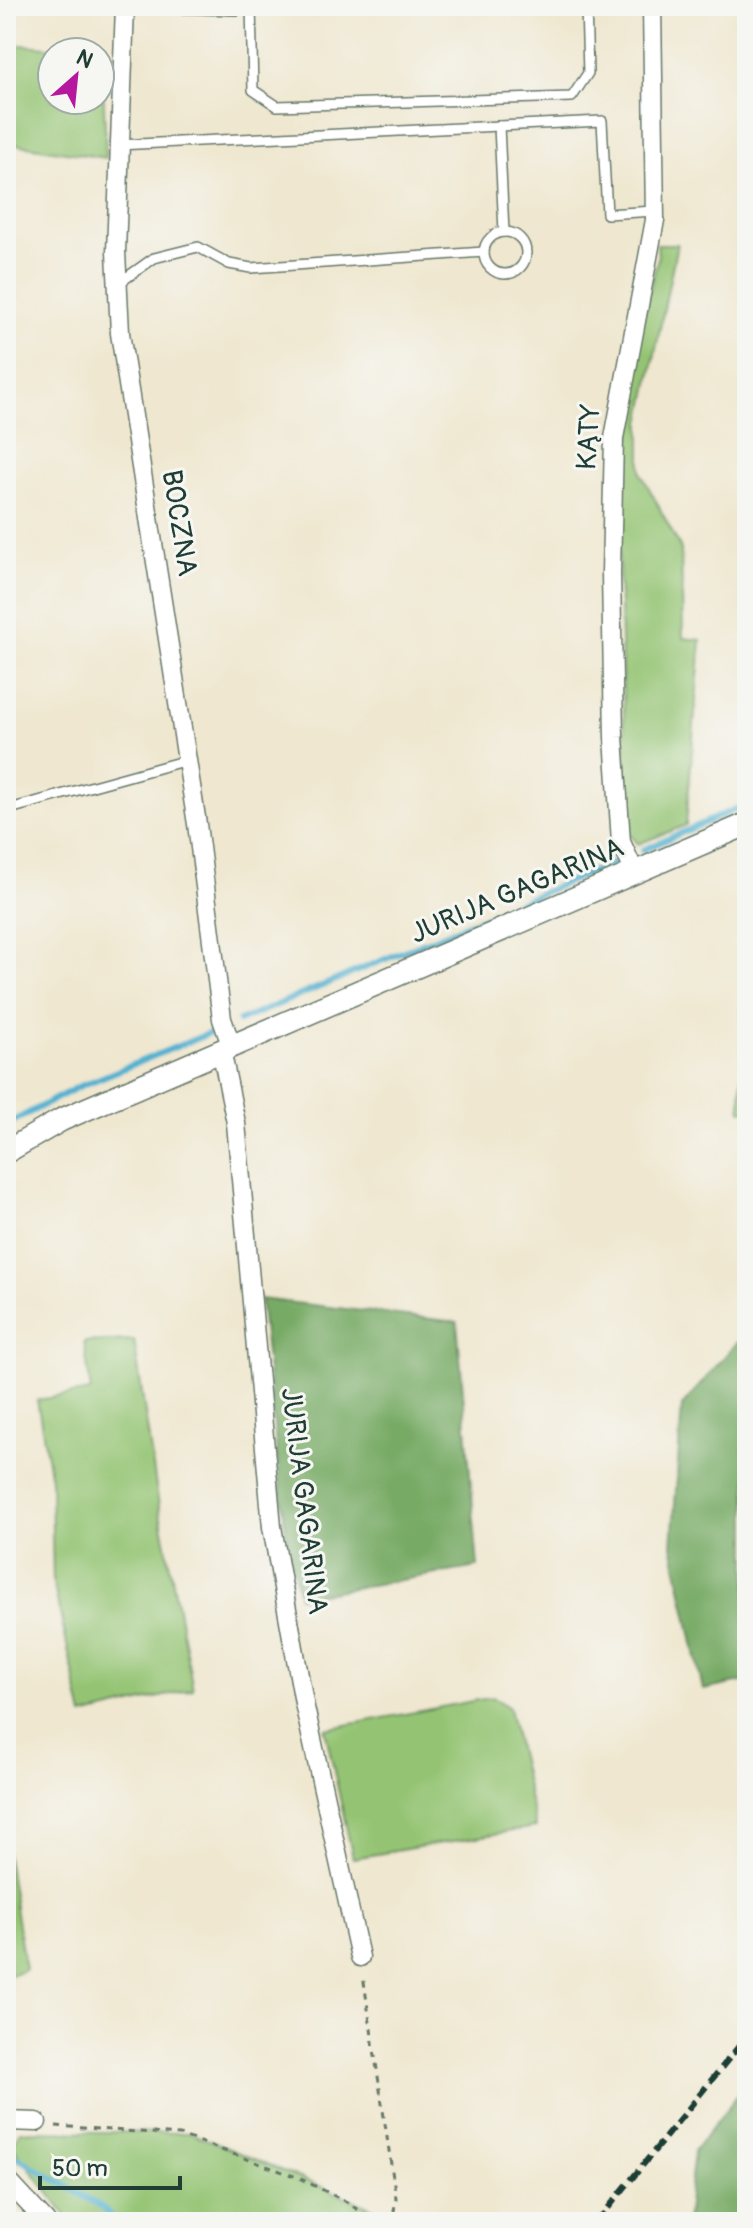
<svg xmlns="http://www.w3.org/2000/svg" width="753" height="2228" font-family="Pangolin,sans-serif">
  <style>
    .green { fill: #94c473; stroke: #5a8054; stroke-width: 2; fill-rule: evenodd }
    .forest { fill: #77aa65; stroke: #4b744c; stroke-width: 2 }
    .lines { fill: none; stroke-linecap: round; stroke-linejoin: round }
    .stream { stroke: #51b0d0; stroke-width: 6 }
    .service-casing { stroke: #68786a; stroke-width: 12 }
    .minor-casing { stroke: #68786a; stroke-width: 21 }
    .tertiary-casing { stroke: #68786a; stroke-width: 25 }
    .path { stroke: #68786a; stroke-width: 3; stroke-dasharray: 6 6; stroke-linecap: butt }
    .service { stroke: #fff; stroke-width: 9 }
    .minor { stroke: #fff; stroke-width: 18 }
    .tertiary { stroke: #fff; stroke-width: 22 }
    .rail { stroke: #1f3d34; stroke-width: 6; stroke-dasharray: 12 6; stroke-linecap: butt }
    .labels { text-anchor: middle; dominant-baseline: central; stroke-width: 6; stroke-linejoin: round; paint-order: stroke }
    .street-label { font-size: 28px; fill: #1f3d34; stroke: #f6f6f2 }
  </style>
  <rect width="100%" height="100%" fill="#f6f6f2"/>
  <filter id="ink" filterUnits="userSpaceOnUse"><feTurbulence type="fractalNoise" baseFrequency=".0125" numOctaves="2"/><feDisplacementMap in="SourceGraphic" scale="16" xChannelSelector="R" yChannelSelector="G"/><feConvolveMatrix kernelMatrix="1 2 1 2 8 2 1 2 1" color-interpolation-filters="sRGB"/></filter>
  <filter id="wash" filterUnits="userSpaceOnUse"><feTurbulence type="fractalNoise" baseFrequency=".006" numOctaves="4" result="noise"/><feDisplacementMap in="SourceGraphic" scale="32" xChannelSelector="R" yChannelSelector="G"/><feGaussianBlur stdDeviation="1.8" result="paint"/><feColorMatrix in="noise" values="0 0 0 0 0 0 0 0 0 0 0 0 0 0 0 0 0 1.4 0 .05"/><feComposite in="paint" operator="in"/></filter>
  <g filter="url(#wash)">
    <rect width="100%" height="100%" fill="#efe7cf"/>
    <g class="green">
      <path d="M6,44L102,51L106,158L6,143ZM52,52H100V100H52Z"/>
      <path d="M657,244H677L641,423V473L681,549L683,638L701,640L686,825L638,844L627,831C626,694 612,556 623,418C627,364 645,310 658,258Z"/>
      <polygon points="747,841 747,1110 741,1111 745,842"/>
      <polygon points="134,1340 160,1513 193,1689 83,1716 53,1582 51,1479 37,1400 91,1391 84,1342"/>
      <polygon points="494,1697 509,1708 536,1827 353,1858 325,1729"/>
      <polygon points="6,1851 25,1969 6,1977"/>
      <polygon points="20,2131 191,2133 407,2222 71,2222 12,2145"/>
    </g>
    <g class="forest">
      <polygon points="260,1299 457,1322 478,1567 299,1597 285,1525"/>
      <polygon points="737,1342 747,1344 747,1681 703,1690 672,1545 682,1406"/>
      <polygon points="747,2083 747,2222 686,2222 694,2151"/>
    </g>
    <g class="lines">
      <g class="stream">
        <polyline points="643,850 747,804"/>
        <polyline points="239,1021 615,862"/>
        <polyline points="6,1125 78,1087 210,1033"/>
        <polyline points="6,2147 10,2153 102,2207 117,2222"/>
      </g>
    </g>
  </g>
  <g filter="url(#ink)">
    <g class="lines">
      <defs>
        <g id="service">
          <polyline points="251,6 253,90 277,106 572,97 588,73 586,6"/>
          <polyline points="125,7 237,10 243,6"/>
          <polyline points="499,126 504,232"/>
          <polyline points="118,145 602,121 607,214 654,211"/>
          <circle cx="505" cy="253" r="21"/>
          <polyline points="119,283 154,258 198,247 229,264 251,268 484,252"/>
          <polyline points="6,810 187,760"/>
        </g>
        <g id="minor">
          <polyline points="125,6 116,252 120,333 197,824 222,1019 231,1045"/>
          <polyline points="635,873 621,842 614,737 611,573 614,438 655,220 652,6"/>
          <polyline points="221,1049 236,1123 272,1527 304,1703 360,1957"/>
          <polyline points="6,2121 37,2122"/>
          <polyline points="6,2179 46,2222"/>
        </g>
        <polyline id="tertiary" points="6,1152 61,1120 747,824"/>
      </defs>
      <use href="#service" class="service-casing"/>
      <use href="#minor" class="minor-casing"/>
      <use href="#tertiary" class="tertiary-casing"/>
      <polyline class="path" points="56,2126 180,2135 297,2177 345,2201 373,2220 386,2220 394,2211 396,2198 363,1975"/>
      <use href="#service" class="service"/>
      <use href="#minor" class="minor"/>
      <use href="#tertiary" class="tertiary"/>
      <polyline class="rail" points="597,2222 747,2036"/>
    </g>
  </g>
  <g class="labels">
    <g class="street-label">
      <text transform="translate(589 437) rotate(-86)">KĄTY</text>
      <text transform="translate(179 523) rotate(81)">BOCZNA</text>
      <text transform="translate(517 891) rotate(-23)">JURIJA GAGARINA</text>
      <text transform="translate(304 1501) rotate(83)">JURIJA GAGARINA</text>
    </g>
  </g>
  <rect width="753" height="2228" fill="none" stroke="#f6f6f2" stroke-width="32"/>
  <g transform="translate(76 76) rotate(27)"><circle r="38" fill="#f6f6f2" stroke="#a0aca6" stroke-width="2"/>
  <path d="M0-6L14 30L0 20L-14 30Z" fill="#b5179e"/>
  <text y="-12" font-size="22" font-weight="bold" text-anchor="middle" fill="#1f3d34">N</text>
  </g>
  <path d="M40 2176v12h140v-12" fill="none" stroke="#1f3d34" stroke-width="4"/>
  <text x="52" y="2176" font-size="24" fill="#1f3d34" stroke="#f6f6f2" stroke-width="6" paint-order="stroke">50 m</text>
</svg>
